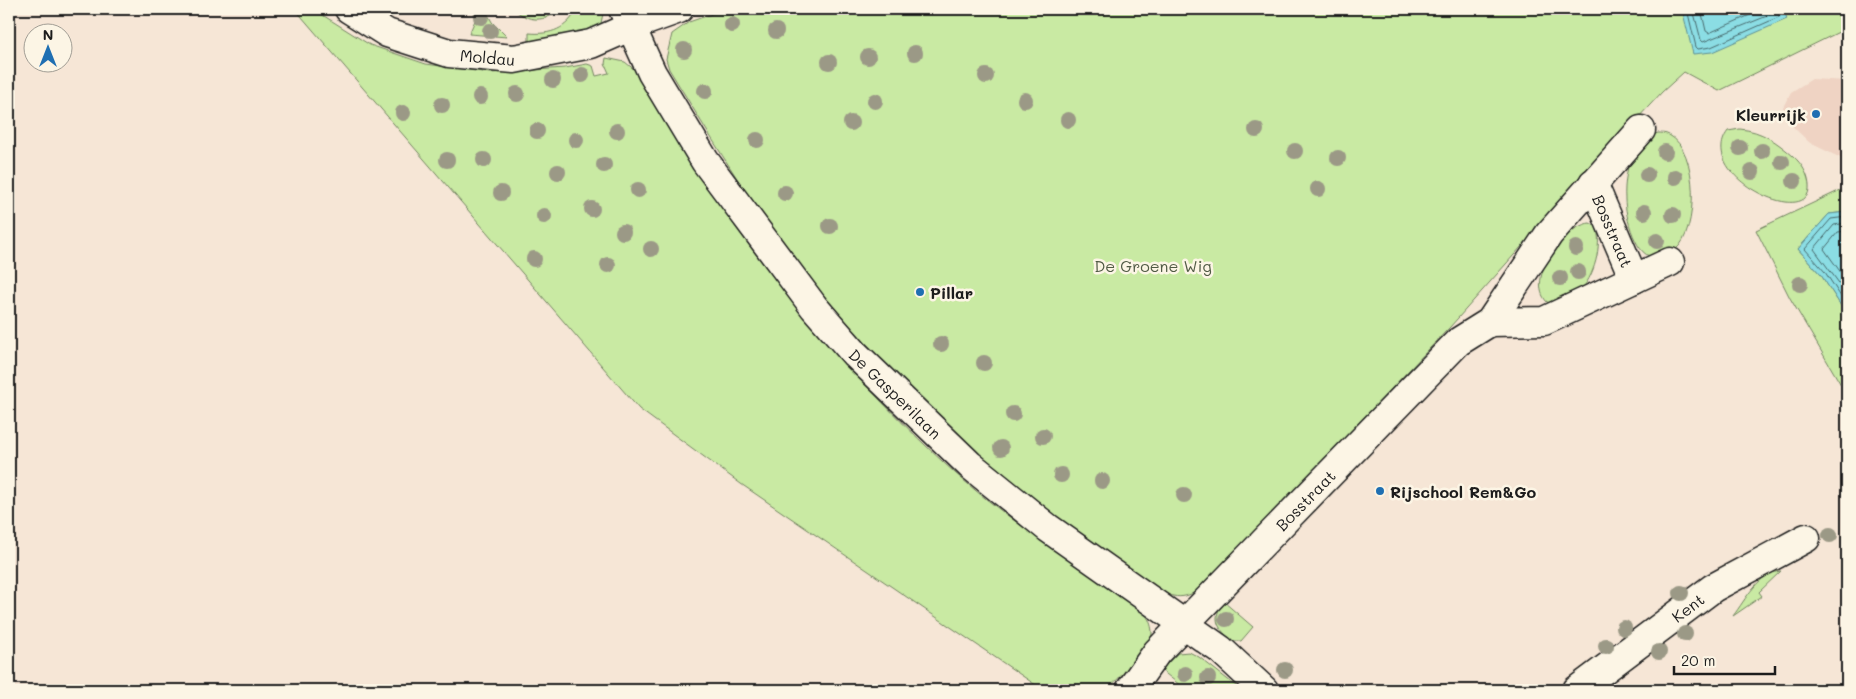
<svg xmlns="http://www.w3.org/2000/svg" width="1856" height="699" font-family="Mali,sans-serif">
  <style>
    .built { fill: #efd3c3 }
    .green { fill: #c9eaa3; stroke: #728360 }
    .water { fill: #8bdde4; stroke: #5f9094 }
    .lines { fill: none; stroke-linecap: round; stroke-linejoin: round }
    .shore { stroke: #48696c; stroke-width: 1 }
    .minor-casing { stroke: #1c1c1c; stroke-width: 31 }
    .minor { stroke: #fcf5e5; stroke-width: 28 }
    .tree { fill: #9b9986 }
    .poi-dot { fill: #1f6fb2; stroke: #fcf5e5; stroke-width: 2 }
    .labels { text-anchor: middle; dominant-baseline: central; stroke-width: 5; stroke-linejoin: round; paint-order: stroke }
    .street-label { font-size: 16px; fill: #1c1c1c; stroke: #fcf5e5 }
    .poi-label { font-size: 16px; font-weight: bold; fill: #1c1c1c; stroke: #fcf5e5; text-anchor: start }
    .park-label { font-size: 16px; fill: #505a44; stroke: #fcf5e5 }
  </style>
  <rect width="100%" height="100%" fill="#f6e6d6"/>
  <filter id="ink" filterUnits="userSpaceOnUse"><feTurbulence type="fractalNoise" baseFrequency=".02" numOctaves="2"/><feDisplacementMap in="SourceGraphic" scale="10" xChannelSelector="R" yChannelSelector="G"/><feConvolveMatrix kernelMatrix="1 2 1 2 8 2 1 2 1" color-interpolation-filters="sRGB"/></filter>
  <g filter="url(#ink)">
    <polygon class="built" points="1812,79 1847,81 1847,161 1810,143 1788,122 1783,107 1791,92"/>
    <g class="green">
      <path d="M295,9H313L370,45L426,64L490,73L565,68L587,64L593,66L596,76L609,73L605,64L606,58L625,62L636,71C655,102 673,134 693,165C766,277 856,383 955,473C1015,526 1083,567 1146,615C1150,621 1152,627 1152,634C1150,649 1118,678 1107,690H1043L741,484L639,409Z"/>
      <polygon points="480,9 485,9 492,22 507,37 469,34"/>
      <path d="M514,9H559C546,23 527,22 514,9Z"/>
      <path d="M577,9H604L601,23L595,30L529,44V33C551,35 567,29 577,9Z"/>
      <path d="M726,9H1847V28L1719,91L1684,72L1662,92L1586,174L1450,327L1216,573C1204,585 1192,600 1173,596C1155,591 1129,568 1113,557C989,474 868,358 779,239C739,185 704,126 669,69L666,59L672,34L689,22Z"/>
      <path d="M1740,129C1762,131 1777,142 1793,156C1802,164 1808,174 1809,185C1813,231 1694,176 1728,131Z"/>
      <path d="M1658,133C1661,133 1666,133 1669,135C1699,150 1699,232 1675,250C1672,253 1662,256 1657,257C1636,261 1625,215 1625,199C1624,184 1627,164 1634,151C1640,142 1649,136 1658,133Z"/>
      <polygon points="1847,187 1847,212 1829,214 1798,249 1821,275 1847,315 1847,395 1790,298 1756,230"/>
      <path d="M1590,223L1596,226C1603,245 1594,278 1579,292C1572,297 1561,300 1554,304L1547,302C1525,279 1563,226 1590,223Z"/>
      <path d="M1781,571L1759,592L1762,596L1733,616C1746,599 1758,573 1781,571Z"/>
      <path d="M1224,602L1253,627L1241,641H1233C1219,630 1210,619 1224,602Z"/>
      <polygon points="1189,652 1199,657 1241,690 1186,690 1161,670 1178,653"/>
    </g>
    <g class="water">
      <polygon points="1682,9 1784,9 1787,19 1712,52 1693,54"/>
      <polygon points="1847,212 1847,315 1821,275 1798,249 1829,214"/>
    </g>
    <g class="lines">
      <g class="shore">
        <polyline points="1687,9 1696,47 1698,49 1711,47 1779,17 1780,9"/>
        <polyline points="1693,9 1701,40 1703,42 1772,14 1773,9"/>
        <polyline points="1701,9 1706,31 1709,33 1764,9"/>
        <polyline points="1847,217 1831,219 1805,249 1825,272 1847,306"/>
        <polyline points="1847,223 1834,225 1814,249 1847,294"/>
        <polyline points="1847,231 1838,232 1824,249 1847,281"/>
      </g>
      <defs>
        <g id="minor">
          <path id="s1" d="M349,9L387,33L449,53L514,59L591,44L632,26L679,9"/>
          <path id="s2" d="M623,9L652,73L705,161L814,307L855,354L970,465L1048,528L1221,650L1264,690"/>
          <path id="s3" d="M1593,183L1634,279"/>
          <polyline points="1490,322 1544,321 1670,262"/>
          <path id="s4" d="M1130,690L1157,652L1458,342L1490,322L1549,234L1641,130"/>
          <path id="s5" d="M1577,690L1713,588L1806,538"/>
        </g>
      </defs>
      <use href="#minor" class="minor-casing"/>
      <use href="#minor" class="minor"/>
    </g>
    <g class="tree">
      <circle cx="481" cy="17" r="8"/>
      <circle cx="732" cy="25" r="8"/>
      <circle cx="490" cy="31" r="8"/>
      <circle cx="776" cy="31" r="8"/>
      <circle cx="684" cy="50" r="8"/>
      <circle cx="915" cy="53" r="8"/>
      <circle cx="868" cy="57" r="8"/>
      <circle cx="829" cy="62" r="8"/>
      <circle cx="582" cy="75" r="8"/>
      <circle cx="986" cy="76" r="8"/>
      <circle cx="553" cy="80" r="8"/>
      <circle cx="705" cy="91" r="8"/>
      <circle cx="517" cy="94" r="8"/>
      <circle cx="480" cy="97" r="8"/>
      <circle cx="1025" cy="100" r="8"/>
      <circle cx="875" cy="101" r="8"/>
      <circle cx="442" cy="105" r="8"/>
      <circle cx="403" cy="113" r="8"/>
      <circle cx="1068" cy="120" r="8"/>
      <circle cx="851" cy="123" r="8"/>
      <circle cx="1256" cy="130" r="8"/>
      <circle cx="537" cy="131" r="8"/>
      <circle cx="617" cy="131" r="8"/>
      <circle cx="576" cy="140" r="8"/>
      <circle cx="757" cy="140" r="8"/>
      <circle cx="1740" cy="148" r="8"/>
      <circle cx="1295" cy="151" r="8"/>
      <circle cx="1762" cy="151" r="8"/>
      <circle cx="1665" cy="152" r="8"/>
      <circle cx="1338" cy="158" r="8"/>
      <circle cx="447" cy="160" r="8"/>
      <circle cx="484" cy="160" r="8"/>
      <circle cx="1782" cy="162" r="8"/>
      <circle cx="604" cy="165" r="8"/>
      <circle cx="558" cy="172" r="8"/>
      <circle cx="1752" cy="172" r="8"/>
      <circle cx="1647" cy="175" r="8"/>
      <circle cx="1675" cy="177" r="8"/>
      <circle cx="1794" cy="181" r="8"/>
      <circle cx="1318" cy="189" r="8"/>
      <circle cx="638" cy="190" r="8"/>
      <circle cx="501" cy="193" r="8"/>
      <circle cx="785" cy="193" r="8"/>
      <circle cx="592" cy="209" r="8"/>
      <circle cx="1644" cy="212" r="8"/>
      <circle cx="1673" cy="215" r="8"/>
      <circle cx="544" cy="216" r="8"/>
      <circle cx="830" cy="226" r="8"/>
      <circle cx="623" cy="232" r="8"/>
      <circle cx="1657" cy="241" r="8"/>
      <circle cx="1576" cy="248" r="8"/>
      <circle cx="651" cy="249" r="8"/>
      <circle cx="534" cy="259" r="8"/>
      <circle cx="608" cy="265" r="8"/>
      <circle cx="1578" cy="272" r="8"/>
      <circle cx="1560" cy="278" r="8"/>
      <circle cx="1800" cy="284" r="8"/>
      <circle cx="941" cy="344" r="8"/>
      <circle cx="984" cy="363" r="8"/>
      <circle cx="1013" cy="414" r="8"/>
      <circle cx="1043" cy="436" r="8"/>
      <circle cx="1001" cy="448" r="8"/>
      <circle cx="1061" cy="475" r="8"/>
      <circle cx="1102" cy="481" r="8"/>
      <circle cx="1184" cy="495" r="8"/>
      <circle cx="1830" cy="535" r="8"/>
      <circle cx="1681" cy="593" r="8"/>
      <circle cx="1226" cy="619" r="8"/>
      <circle cx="1624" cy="628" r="8"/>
      <circle cx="1685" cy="634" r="8"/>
      <circle cx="1606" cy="646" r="8"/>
      <circle cx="1659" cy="652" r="8"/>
      <circle cx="1285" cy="670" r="8"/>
      <circle cx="1185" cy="674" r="8"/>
      <circle cx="1208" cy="678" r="8"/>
    </g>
  </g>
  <g class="poi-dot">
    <circle cx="1816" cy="114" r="5"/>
    <circle cx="920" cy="292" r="5"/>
    <circle cx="1380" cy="491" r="5"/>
  </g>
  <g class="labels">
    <g class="street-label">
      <text stroke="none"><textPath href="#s1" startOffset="149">Moldau</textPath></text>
      <text stroke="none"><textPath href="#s3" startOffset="52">Bosstraat</textPath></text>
      <text stroke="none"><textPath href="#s2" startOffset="474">De Gasperilaan</textPath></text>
      <text stroke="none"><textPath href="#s4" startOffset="259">Bosstraat</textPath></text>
      <text stroke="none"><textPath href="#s5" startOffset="138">Kent</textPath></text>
    </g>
    <g class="poi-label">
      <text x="1806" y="114" text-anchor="end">Kleurrijk</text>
      <text x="930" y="292">Pillar</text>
      <text x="1390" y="491">Rijschool Rem&amp;Go</text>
    </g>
    <g class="park-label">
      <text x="1153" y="265">De Groene Wig</text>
    </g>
  </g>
  <rect width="1856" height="699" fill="none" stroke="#fcf5e5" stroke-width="30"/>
  <rect x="15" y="15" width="1826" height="669" fill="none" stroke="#1c1c1c" stroke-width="2" filter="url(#ink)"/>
  <g transform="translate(48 48)"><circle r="24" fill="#fcf5e5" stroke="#a29e95"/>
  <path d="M0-4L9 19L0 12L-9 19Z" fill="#1f6fb2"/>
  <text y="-8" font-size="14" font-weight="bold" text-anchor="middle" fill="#1c1c1c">N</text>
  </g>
  <path d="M1674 666v8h101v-8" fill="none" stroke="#1c1c1c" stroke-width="2.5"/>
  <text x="1681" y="666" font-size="15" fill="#1c1c1c" stroke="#fcf5e5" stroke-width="4" paint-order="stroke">20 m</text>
</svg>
